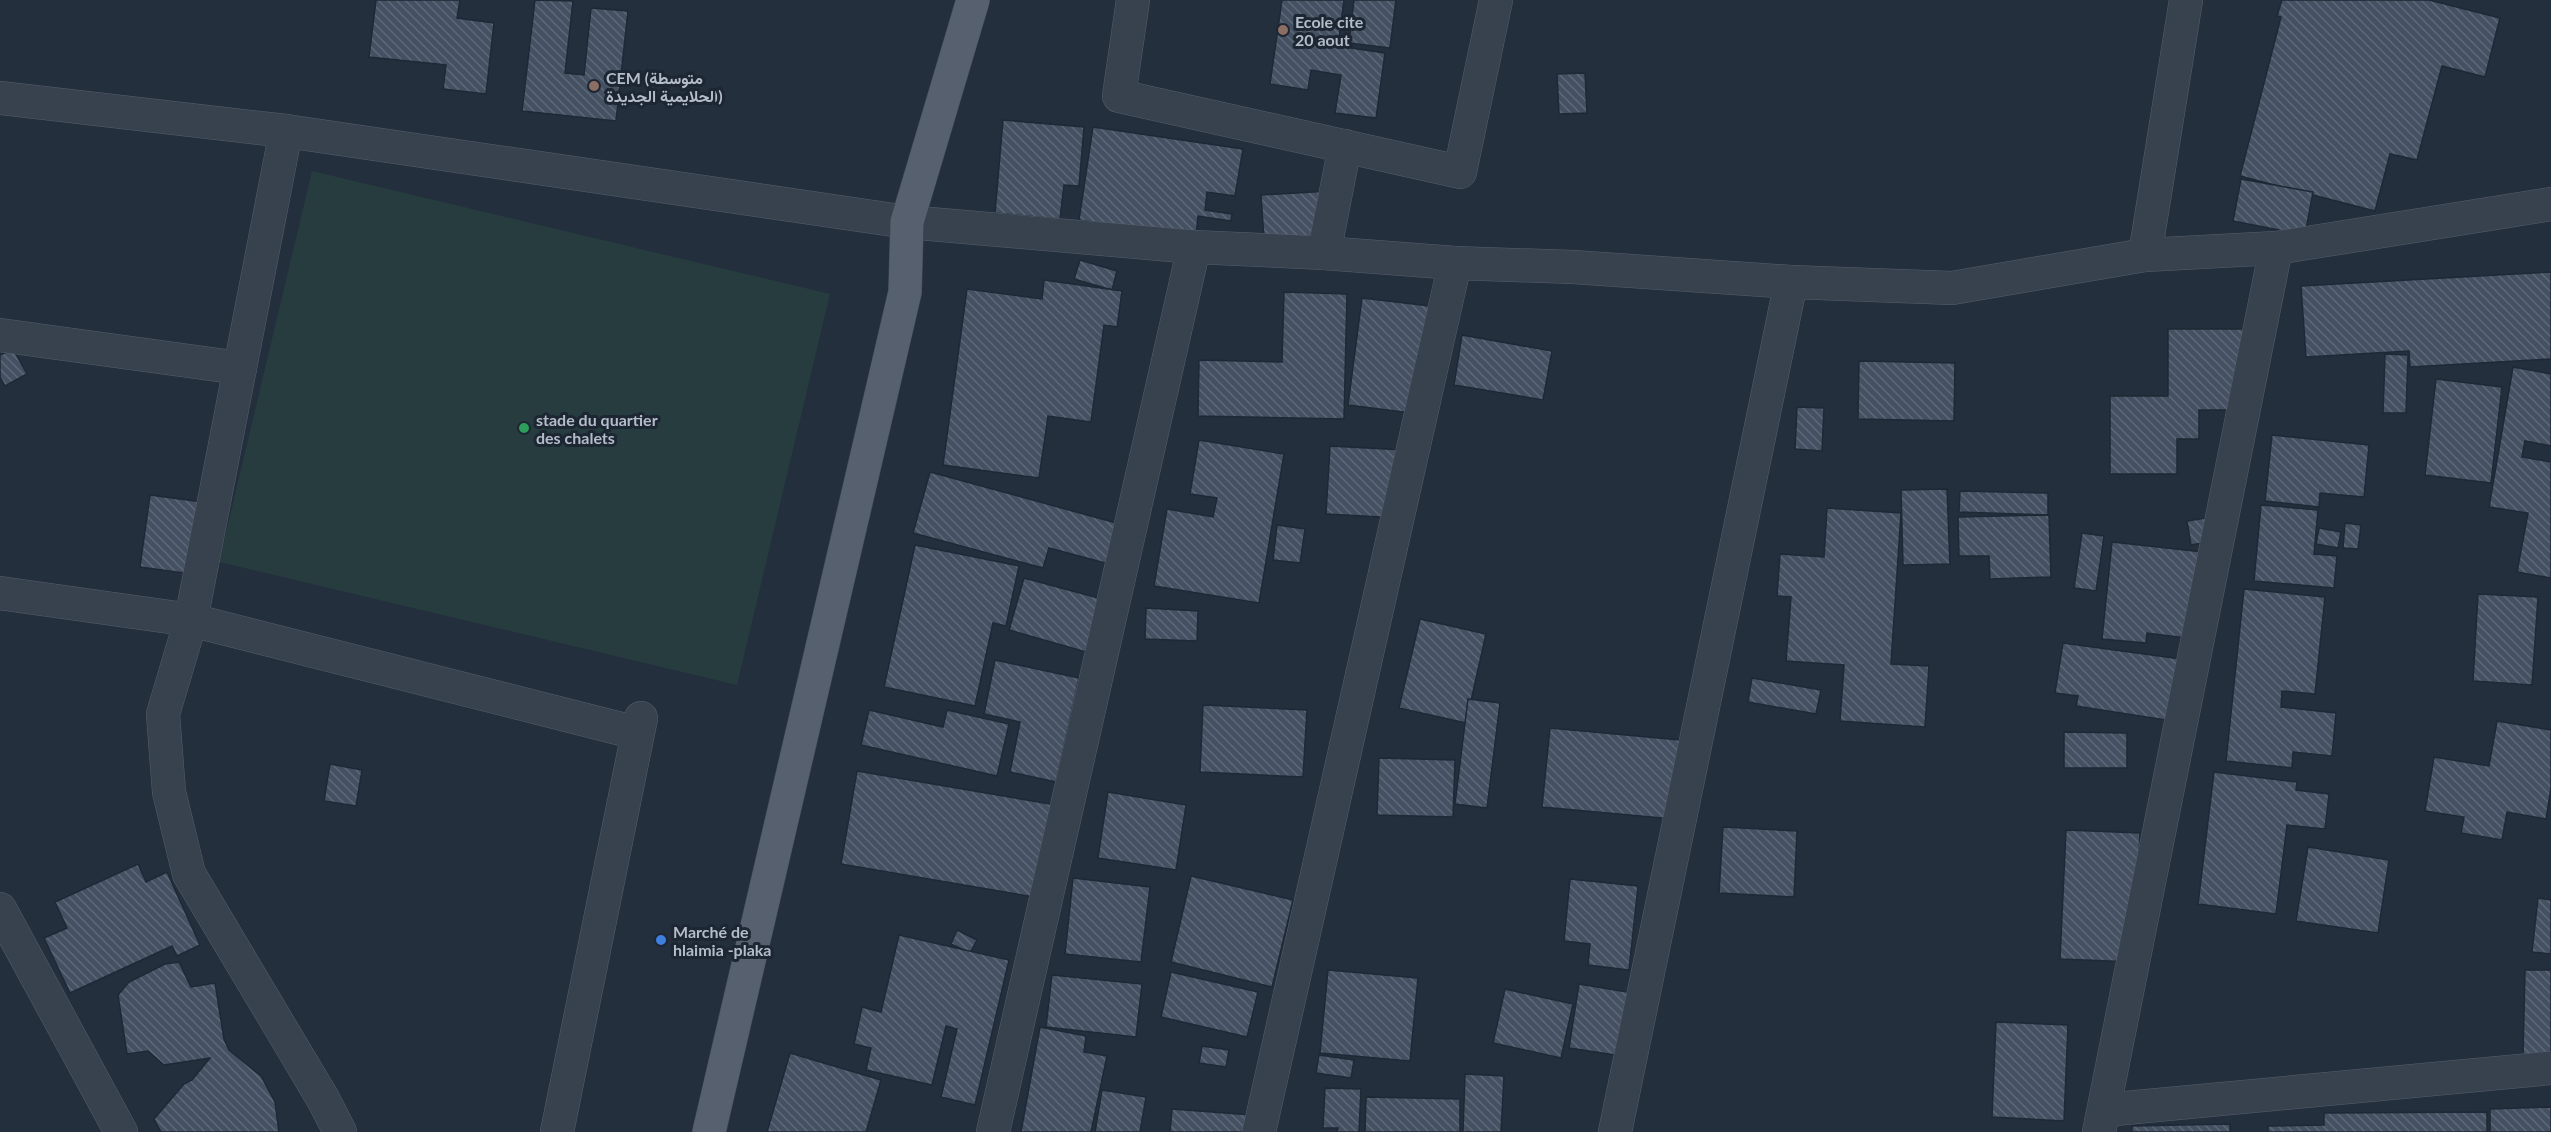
<svg xmlns="http://www.w3.org/2000/svg" width="2551" height="1132" font-family="Lato,Vazirmatn,sans-serif">
  <style>
    .park { fill: #263c3f }
    .building { fill: url(#building-back-hatch); stroke: #1f2835; stroke-width: 1.5 }
    .lines { fill: none; stroke-linecap: round; stroke-linejoin: round }
    .minor-casing { stroke: #565f6c; stroke-width: 34 }
    .major-casing { stroke: #414a57; stroke-width: 34 }
    .minor { stroke: #38414e; stroke-width: 33 }
    .major { stroke: #56606e; stroke-width: 33 }
    .education-dot { fill: #8d6e63; stroke: #1d2633; stroke-width: 2 }
    .leisure-dot { fill: #2e9e5b; stroke: #1d2633; stroke-width: 2 }
    .shop-dot { fill: #3f7fe0; stroke: #1d2633; stroke-width: 2 }
    .labels { text-anchor: middle; dominant-baseline: central; stroke-width: 6; stroke-linejoin: round; paint-order: stroke }
    .poi-label { font-size: 16px; font-weight: bold; fill: #b4bcc9; stroke: #1d2633; text-anchor: start }
  </style>
  <defs>
    <pattern id="building-back-hatch" width="6" height="6" patternUnits="userSpaceOnUse" patternTransform="scale(1.5)"><rect width="6" height="6" fill="#455162"/><path d="M-1 5l2 2M0 0l6 6M5-1l2 2" fill="none" stroke="#5d6877"/></pattern>
  </defs>
  <rect width="100%" height="100%" fill="#242f3e"/>
  <polygon class="park" points="312,171 830,294 737,685 219,562"/>
  <g class="building">
    <polygon points="376,0 460,0 457,18 494,23 486,94 443,89 446,65 369,57"/>
    <polygon points="535,0 573,1 565,73 584,75 591,8 628,11 616,121 522,111"/>
    <polygon points="1282,0 1344,0 1338,46 1385,53 1376,118 1335,113 1341,75 1311,70 1308,90 1270,84"/>
    <polygon points="1354,0 1396,0 1390,48 1349,43"/>
    <polygon points="2282,0 2429,0 2500,18 2485,77 2442,66 2417,160 2390,154 2375,211 2240,176 2281,17 2277,16"/>
    <polygon points="1585,73 1587,113 1559,114 1557,74"/>
    <polygon points="1003,120 1084,127 1079,186 1064,185 1060,219 995,213"/>
    <polygon points="1093,127 1243,149 1235,196 1207,192 1205,210 1232,214 1231,221 1198,216 1196,237 1079,220"/>
    <polygon points="2241,179 2313,192 2305,235 2233,221"/>
    <polygon points="1331,191 1334,235 1264,239 1261,195"/>
    <polygon points="1080,260 1117,271 1112,290 1074,279"/>
    <polygon points="2551,272 2551,359 2410,367 2409,351 2306,357 2301,286"/>
    <polygon points="1044,280 1122,291 1117,327 1104,325 1091,422 1048,416 1039,478 943,465 967,289 1042,299"/>
    <polygon points="1284,292 1347,294 1344,419 1198,416 1199,360 1282,362"/>
    <polygon points="1362,298 1430,306 1411,413 1348,405"/>
    <polygon points="2168,329 2254,329 2254,410 2199,410 2199,439 2177,439 2177,474 2110,474 2110,396 2168,396"/>
    <polygon points="1462,335 1552,351 1543,400 1454,385"/>
    <polygon points="13,349 27,374 5,386 0,377 0,355"/>
    <polygon points="2385,354 2408,355 2406,413 2383,413"/>
    <polygon points="1859,361 1955,363 1954,421 1858,419"/>
    <polygon points="2513,367 2551,374 2551,446 2525,441 2522,457 2551,462 2551,578 2517,572 2528,513 2489,507"/>
    <polygon points="2436,379 2502,387 2491,483 2425,475"/>
    <polygon points="1797,407 1824,408 1822,451 1795,449"/>
    <polygon points="2272,435 2369,445 2364,497 2320,493 2319,507 2265,501"/>
    <polygon points="1199,440 1284,454 1259,603 1154,586 1167,509 1213,517 1217,498 1190,494"/>
    <polygon points="1330,446 1404,450 1400,518 1326,514"/>
    <polygon points="930,472 1131,527 1120,567 1049,548 1043,568 913,533"/>
    <polygon points="1947,489 1950,564 1903,565 1901,490"/>
    <polygon points="1960,491 2048,493 2048,515 1959,512"/>
    <polygon points="150,495 202,502 191,574 140,567"/>
    <polygon points="2261,505 2318,510 2314,554 2337,556 2334,588 2254,581"/>
    <polygon points="1827,508 1901,513 1891,664 1929,666 1925,727 1840,721 1844,665 1786,661 1791,597 1777,596 1780,554 1824,557"/>
    <polygon points="2049,515 2051,577 1990,579 1989,556 1959,556 1958,517"/>
    <polygon points="2219,516 2223,539 2191,545 2187,521"/>
    <polygon points="2345,523 2361,525 2358,549 2343,548"/>
    <polygon points="1277,525 1305,529 1300,563 1273,560"/>
    <polygon points="2319,528 2341,532 2338,548 2316,544"/>
    <polygon points="2082,533 2104,536 2096,591 2074,588"/>
    <polygon points="2112,542 2203,552 2194,639 2147,633 2146,643 2102,639"/>
    <polygon points="915,545 1019,566 1006,626 993,623 975,706 884,687"/>
    <polygon points="1024,578 1102,599 1086,652 1009,630"/>
    <polygon points="2244,589 2325,597 2315,694 2282,691 2281,707 2336,713 2332,756 2293,752 2292,768 2226,761"/>
    <polygon points="2478,594 2538,597 2532,685 2473,681"/>
    <polygon points="1146,608 1198,611 1197,641 1145,639"/>
    <polygon points="1420,619 1486,634 1466,723 1399,708"/>
    <polygon points="2063,643 2181,659 2172,721 2076,706 2078,696 2055,693"/>
    <polygon points="995,660 1079,678 1056,782 1010,772 1020,722 984,714"/>
    <polygon points="1752,678 1821,690 1816,714 1748,702"/>
    <polygon points="1468,699 1500,703 1487,808 1455,804"/>
    <polygon points="1203,705 1307,710 1303,777 1200,772"/>
    <polygon points="869,710 943,727 947,710 1009,724 997,776 861,745"/>
    <polygon points="2497,721 2551,730 2551,788 2546,819 2507,812 2502,840 2461,833 2464,817 2425,811 2434,757 2489,766"/>
    <polygon points="1550,728 1680,740 1673,819 1542,807"/>
    <polygon points="2064,732 2127,733 2127,768 2064,768"/>
    <polygon points="1379,758 1455,760 1453,817 1377,815"/>
    <polygon points="330,764 362,770 356,806 324,801"/>
    <polygon points="857,771 1056,805 1040,898 841,864"/>
    <polygon points="2214,772 2297,782 2296,790 2329,794 2325,829 2287,825 2276,914 2198,904"/>
    <polygon points="1108,792 1186,805 1176,870 1098,858"/>
    <polygon points="1723,827 1797,831 1794,897 1719,893"/>
    <polygon points="2066,830 2140,833 2134,962 2060,959"/>
    <polygon points="2308,847 2389,860 2378,933 2296,921"/>
    <polygon points="138,864 146,882 167,872 200,945 177,956 172,946 70,993 44,938 67,928 55,902"/>
    <polygon points="1191,876 1293,900 1272,987 1171,962"/>
    <polygon points="1073,878 1150,887 1141,962 1065,954"/>
    <polygon points="1570,879 1638,886 1629,970 1588,965 1590,944 1564,941"/>
    <polygon points="2538,898 2551,900 2551,954 2532,952"/>
    <polygon points="957,930 977,940 970,953 951,944"/>
    <polygon points="899,935 1009,960 975,1105 941,1097 957,1029 946,1026 932,1085 866,1070 871,1048 854,1044 862,1007 881,1012"/>
    <polygon points="179,962 191,987 215,983 224,1039 229,1050 261,1076 275,1102 279,1132 161,1132 154,1119 184,1084 192,1080 210,1058 164,1065 148,1051 127,1054 118,995 129,982 165,964"/>
    <polygon points="1328,970 1418,978 1410,1061 1320,1053"/>
    <polygon points="2525,970 2551,970 2551,1056 2523,1055"/>
    <polygon points="1171,972 1258,992 1247,1037 1161,1017"/>
    <polygon points="1052,975 1142,984 1136,1037 1046,1027"/>
    <polygon points="1579,984 1645,995 1635,1058 1569,1048"/>
    <polygon points="1505,989 1573,1004 1561,1058 1493,1043"/>
    <polygon points="1996,1022 2068,1025 2064,1121 1992,1117"/>
    <polygon points="1040,1027 1086,1036 1084,1052 1107,1056 1091,1132 1021,1132"/>
    <polygon points="1202,1046 1229,1050 1226,1067 1199,1063"/>
    <polygon points="790,1053 881,1080 866,1132 767,1132"/>
    <polygon points="1319,1055 1354,1060 1351,1078 1316,1073"/>
    <polygon points="1465,1074 1504,1076 1501,1132 1463,1132"/>
    <polygon points="1325,1088 1361,1089 1359,1132 1337,1132 1338,1128 1323,1128"/>
    <polygon points="1102,1090 1146,1097 1140,1132 1095,1132"/>
    <polygon points="1366,1097 1460,1099 1460,1132 1365,1132"/>
    <polygon points="2551,1107 2551,1132 2490,1132 2490,1109"/>
    <polygon points="1172,1109 1252,1115 1250,1132 1170,1132"/>
    <polygon points="2487,1112 2487,1132 2268,1132 2268,1126 2324,1125 2324,1113"/>
    <polygon points="2230,1124 2230,1132 2132,1132 2132,1126"/>
  </g>
  <g class="lines">
    <defs>
      <g id="minor">
        <polyline points="1133,0 1119,96 1460,172 1496,0"/>
        <polyline points="0,98 286,131 191,620 163,714 169,792 189,874 323,1099 340,1132"/>
        <polyline points="286,131 907,222 1194,247 1324,253 1455,263 1573,267 1791,282 1952,288 2145,255 2276,248 2551,204"/>
        <polyline points="1324,253 1345,146"/>
        <polyline points="2145,255 2186,0"/>
        <polyline points="0,335 240,368"/>
        <polyline points="0,593 191,620 637,733"/>
        <polyline points="0,909 121,1132"/>
        <polyline points="2104,1110 2551,1068"/>
        <polyline points="557,1132 641,718"/>
        <polyline points="993,1132 1194,247"/>
        <polyline points="1259,1132 1455,263"/>
        <polyline points="1615,1132 1791,282"/>
        <polyline points="2099,1132 2276,248"/>
      </g>
      <polyline id="major" points="709,1132 905,292 907,222 973,0"/>
    </defs>
    <use href="#minor" class="minor-casing"/>
    <use href="#major" class="major-casing"/>
    <use href="#minor" class="minor"/>
    <use href="#major" class="major"/>
  </g>
  <g class="education-dot">
    <circle cx="1283" cy="30" r="6"/>
    <circle cx="594" cy="86" r="6"/>
  </g>
  <circle class="leisure-dot" cx="524" cy="428" r="6"/>
  <circle class="shop-dot" cx="661" cy="940" r="6"/>
  <g class="labels">
    <g class="poi-label">
      <text x="1295" y="21">Ecole cite<tspan x="1295" dy="18">20 aout</tspan></text>
      <text x="606" y="77">CEM (متوسطة<tspan x="606" dy="18">الحلايمية الجديدة)</tspan></text>
      <text x="536" y="419">stade du quartier<tspan x="536" dy="18">des chalets</tspan></text>
      <text x="673" y="931">Marché de<tspan x="673" dy="18">hlaimia -plaka</tspan></text>
    </g>
  </g>
</svg>
